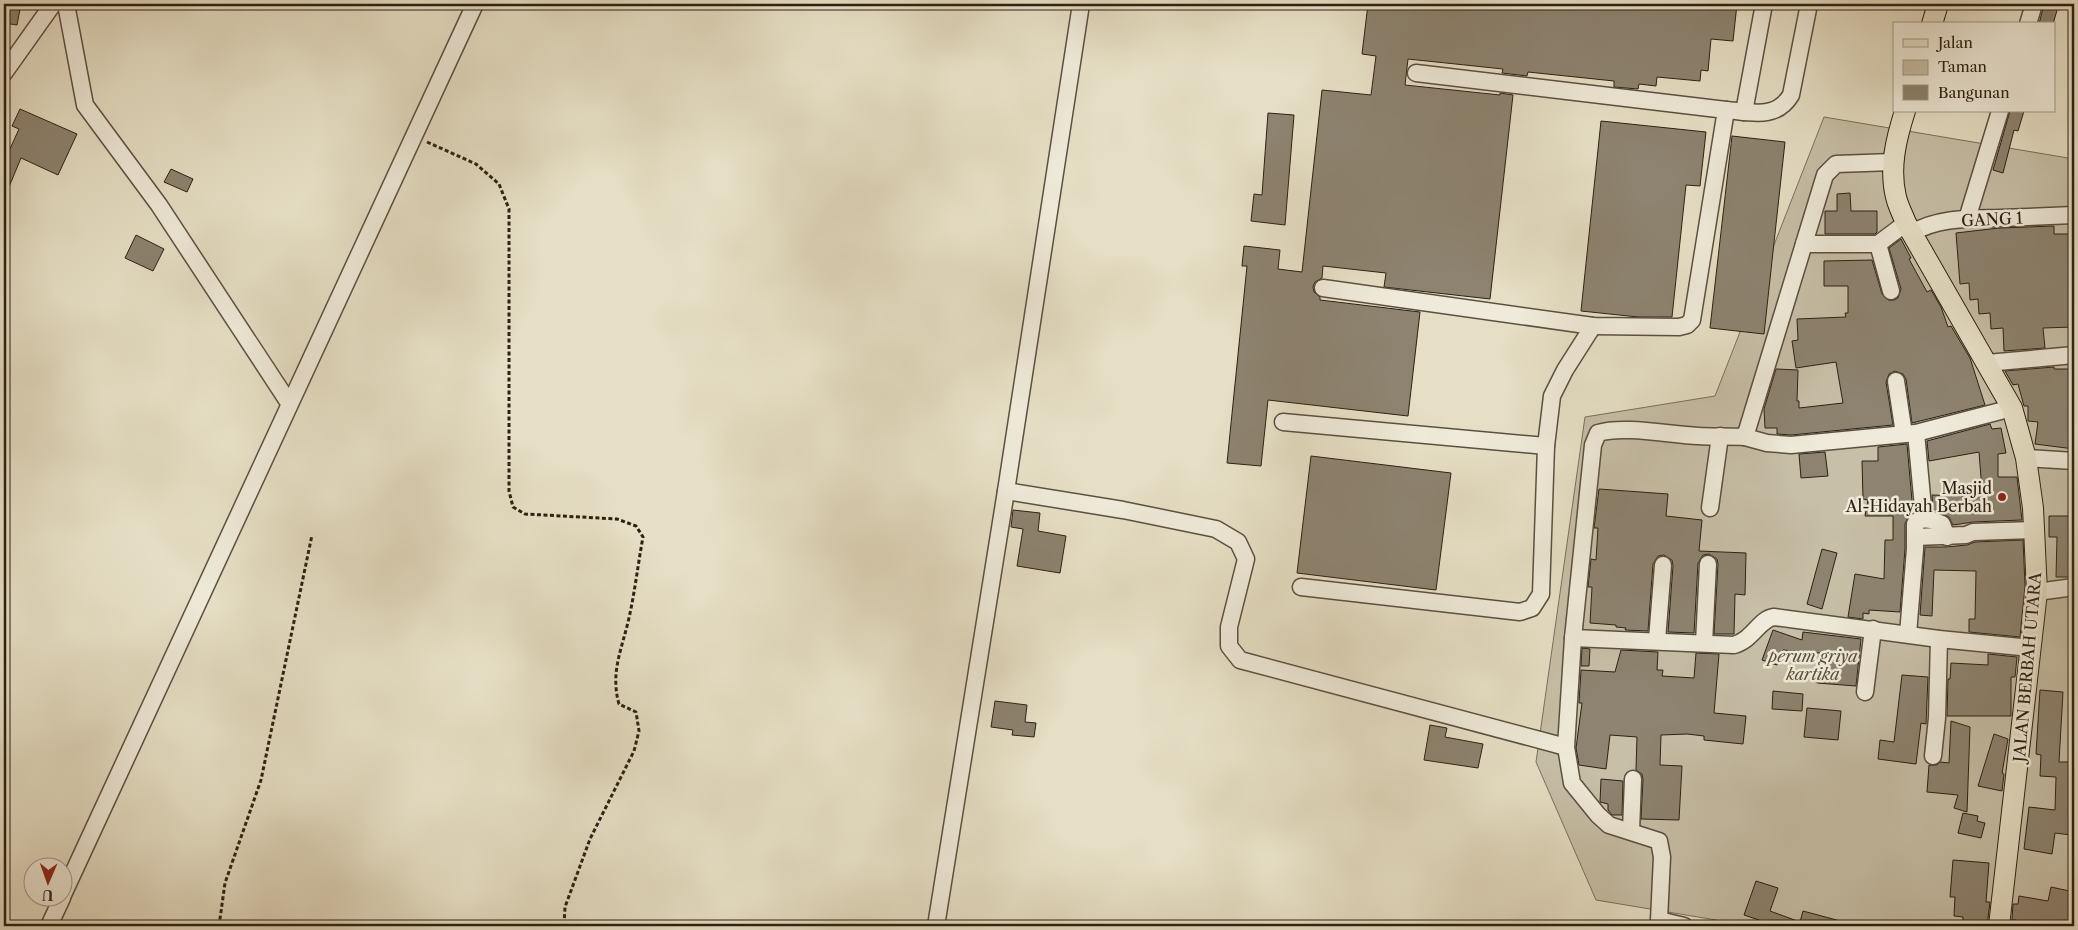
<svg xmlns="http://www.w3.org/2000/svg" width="2078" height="930" font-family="'Libre Caslon Text',serif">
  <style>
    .green { fill: #c7bfa7; stroke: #7a705d }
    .building { fill: #8d8370; stroke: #2d2013 }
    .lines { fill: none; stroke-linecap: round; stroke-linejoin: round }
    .minor-casing { stroke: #5b5040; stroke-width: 19 }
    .major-casing { stroke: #2d2013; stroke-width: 22 }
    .path { stroke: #2d2013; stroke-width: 3; stroke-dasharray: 4 2.5; stroke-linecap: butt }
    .minor { stroke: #efead9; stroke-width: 16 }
    .major { stroke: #e6dfc5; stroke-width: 20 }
    .poi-dot { fill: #8f2418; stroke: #efead9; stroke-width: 2 }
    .labels { text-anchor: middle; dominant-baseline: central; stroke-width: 5; stroke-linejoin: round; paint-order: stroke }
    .street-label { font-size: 16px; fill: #2d2013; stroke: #efead9 }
    .poi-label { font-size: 16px; fill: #2d2013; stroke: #efead9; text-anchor: end }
    .park-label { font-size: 16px; font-style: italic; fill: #5b503f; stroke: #efead9 }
  </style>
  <rect width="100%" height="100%" fill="#e6dfc5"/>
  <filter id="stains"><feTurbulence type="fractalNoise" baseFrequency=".004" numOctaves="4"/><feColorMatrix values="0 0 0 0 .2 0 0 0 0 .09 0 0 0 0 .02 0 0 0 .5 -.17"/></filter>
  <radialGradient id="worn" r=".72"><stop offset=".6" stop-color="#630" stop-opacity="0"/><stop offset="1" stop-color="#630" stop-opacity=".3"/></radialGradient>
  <polygon class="green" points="1824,117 2074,159 2074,926 1752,926 1596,900 1536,762 1585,417 1715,396"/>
  <g class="building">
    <polygon points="4,4 21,4 17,25 4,23"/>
    <polygon points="1368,4 1737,4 1733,41 1711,39 1708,71 1701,70 1700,81 1657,77 1656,86 1639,84 1638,89 1614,87 1614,81 1528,72 1527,76 1502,73 1503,69 1408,59 1405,85 1500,95 1500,93 1513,95 1490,299 1384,287 1386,273 1323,266 1322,278 1315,282 1313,287 1314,292 1320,297 1320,300 1420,312 1408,416 1268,400 1261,466 1227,463 1247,266 1242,266 1244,246 1280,250 1278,269 1302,272 1322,90 1371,95 1376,56 1362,54"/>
    <polygon points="2044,4 2058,7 2053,24 2039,24"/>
    <polygon points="20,109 77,134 58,175 21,158 4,199 4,162 19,129 12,126"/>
    <polygon points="2010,111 2024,111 2018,131 2014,130 2003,173 1993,170"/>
    <polygon points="1268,113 1294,115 1285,225 1251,221 1254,194 1262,195"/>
    <polygon points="1601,121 1706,132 1700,186 1686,185 1672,317 1638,317 1581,311"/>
    <polygon points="1732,136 1785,142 1764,334 1710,328"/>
    <polygon points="171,169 193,179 187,192 164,182"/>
    <polygon points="1850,193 1851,211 1877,211 1877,232 1875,234 1825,234 1825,211 1837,211 1837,194"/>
    <polygon points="2054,226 2054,234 2069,234 2070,294 2072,294 2074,327 2043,328 2045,348 2004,351 2003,328 1991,329 1990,313 1979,314 1978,299 1970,300 1969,283 1960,284 1956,233 1999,228"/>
    <polygon points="136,235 164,249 153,271 125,258"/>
    <polygon points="1901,239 1911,258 1909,259 1927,292 1931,290 1941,307 1948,327 1951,326 1970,358 1985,405 1912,423 1906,379 1903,374 1895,371 1889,374 1886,382 1893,425 1791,435 1777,434 1777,428 1765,428 1764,409 1776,369 1798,370 1797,401 1799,401 1799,408 1843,403 1836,362 1796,368 1792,341 1798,340 1797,319 1846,317 1845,313 1848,313 1848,286 1824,286 1824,261 1872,260 1882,294 1888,300 1894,300 1898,298 1901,289 1889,248"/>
    <polygon points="2054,367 2054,369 2073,369 2074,449 2035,444 2038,422 2028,421 2028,406 2024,406 2018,384 2013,385 2005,371"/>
    <polygon points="1990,424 1992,429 2001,428 2006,453 1998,454 1998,477 2017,477 2022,520 1973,522 1953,525 1949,517 1933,510 1932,495 1965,496 1965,491 1982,490 1979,452 1929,461 1927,441"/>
    <polygon points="1907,444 1913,512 1909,515 1905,524 1905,549 1900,612 1869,610 1869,614 1863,613 1863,619 1848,617 1855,574 1884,579 1885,540 1893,540 1893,516 1865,516 1868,500 1863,499 1862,461 1878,461 1878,447"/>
    <polygon points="1825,452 1828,476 1801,478 1799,454"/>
    <polygon points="1311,456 1451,473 1436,590 1297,573"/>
    <polygon points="1599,489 1668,494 1666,516 1702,520 1699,551 1746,553 1745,595 1735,594 1734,634 1714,634 1718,564 1717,559 1709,554 1703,555 1698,563 1694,633 1668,632 1673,566 1672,560 1664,555 1658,556 1653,564 1648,631 1625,630 1626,628 1616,627 1616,625 1590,623 1592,587 1588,587 1591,559 1596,560 1598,528 1594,528"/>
    <polygon points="1013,510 1040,513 1038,531 1066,536 1060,573 1017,566 1023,529 1011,527"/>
    <polygon points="2049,516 2074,516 2074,577 2056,577 2057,537 2049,537"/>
    <polygon points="2023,540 2025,586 2020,637 1969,632 1969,619 1975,619 1976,571 1934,570 1932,616 1920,615 1925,547 1946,547 1967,545 1975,542"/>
    <polygon points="1822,549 1837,553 1822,609 1807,604"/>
    <polygon points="1773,630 1802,640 1803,632 1861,639 1856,686 1817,683 1820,653 1783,650 1777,665 1762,660"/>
    <polygon points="1582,648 1590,649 1589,666 1581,666"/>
    <polygon points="1621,650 1658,652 1657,670 1663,670 1662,676 1694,678 1696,653 1719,654 1714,713 1746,716 1743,744 1704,740 1704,736 1687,734 1661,735 1660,765 1682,766 1679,820 1641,819 1643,779 1642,774 1636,770 1637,737 1610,735 1606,769 1579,765 1576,748 1582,703 1579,703 1581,670 1615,672"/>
    <polygon points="1988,654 2017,657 2015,677 2011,677 2011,716 1947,716 1948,679 1950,679 1951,663 1988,665"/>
    <polygon points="1902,675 1928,677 1926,724 1921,723 1916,764 1878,759 1880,740 1894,742"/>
    <polygon points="2040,690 2063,692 2059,762 2074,762 2074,808 2071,835 2055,833 2052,854 2024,849 2029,807 2055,810 2056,777 2040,776 2041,755 2036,754"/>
    <polygon points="1773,691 1803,694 1802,711 1772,709"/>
    <polygon points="995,701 1027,705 1025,722 1036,723 1034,737 1012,735 1013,730 991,727"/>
    <polygon points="1807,708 1841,711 1838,740 1804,737"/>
    <polygon points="1951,721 1970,727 1967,812 1954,808 1958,795 1927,792 1929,765 1937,765 1940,762 1949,763"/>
    <polygon points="1430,725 1447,728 1445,737 1483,744 1478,768 1424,760"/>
    <polygon points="1994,734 2008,739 2002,773 2004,774 2002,791 1978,786"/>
    <polygon points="1601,779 1623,781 1622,815 1612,815 1608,810 1608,804 1600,802"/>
    <polygon points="1963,813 1978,816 1977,821 1985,823 1981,838 1958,833"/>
    <polygon points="1953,860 1989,863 1986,902 1990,902 1987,926 1963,926 1963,917 1954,916 1955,897 1950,897"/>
    <polygon points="1756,881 1778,888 1770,911 1800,922 1803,911 1844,922 1843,926 1777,926 1744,915"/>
    <polygon points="2051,887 2074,892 2074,908 2071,922 2063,920 2061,926 2041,926 2015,923 2016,920 2012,920 2013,904 2018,904 2019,896 2048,901"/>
  </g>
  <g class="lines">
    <defs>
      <g id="minor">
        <polyline points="66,4 85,105 159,205 289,403"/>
        <polyline points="2028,24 2034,4"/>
        <polyline points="4,73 53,4"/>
        <path d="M1726,110C1751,112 1776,120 1791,95L1809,4"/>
        <polyline points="1744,112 1764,4"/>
        <polyline points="1967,219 2000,111"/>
        <path d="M1912,233C1939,217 1971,219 2001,218C2026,217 2050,216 2074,215"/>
        <polyline points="1804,244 1878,244 1906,223"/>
        <polyline points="1878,244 1891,291"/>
        <polyline points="1323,288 1593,326 1679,327 1687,325 1692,320 1726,110 1416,73"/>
        <polyline points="1987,363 2074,355"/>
        <polyline points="1896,381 1904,434"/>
        <polyline points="1283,422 1546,446"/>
        <polyline points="1916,433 1924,518"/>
        <polyline points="1745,437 1767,443 1791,445 1916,433 2012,408"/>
        <polyline points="2026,458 2074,461"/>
        <polyline points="1006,491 1123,510 1216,529 1238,542 1246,559 1229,627 1229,646 1240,660 1566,747"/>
        <polyline points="1710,508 1720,436"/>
        <polyline points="1915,537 1966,535 1973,532 2035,530"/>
        <polyline points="1301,587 1520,612 1532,608 1541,594 1546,446 1552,396 1565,370 1593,326"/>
        <polyline points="2037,592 2074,587"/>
        <path d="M1908,634L1915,549V524L1917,521C1926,518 1933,520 1942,524L1947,537"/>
        <path d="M1573,638L1734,645C1754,639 1759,619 1774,617L1939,639L2031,648"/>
        <polyline points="1657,640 1663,565"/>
        <polyline points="1704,643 1708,564"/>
        <polyline points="1865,692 1873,629"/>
        <polyline points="1933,756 1937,718 1939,639"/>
        <polyline points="1631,831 1633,779"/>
        <polyline points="62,897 475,4"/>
        <polyline points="49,926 62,898"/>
        <polyline points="936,926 1006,491 1081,4"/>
        <path d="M1684,926L1659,920L1662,857L1659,841L1609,825L1598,815L1572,783L1566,747L1573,638L1593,445L1598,433C1624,425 1670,435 1698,436C1714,437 1729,436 1745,437L1825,175L1836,164L1893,162"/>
      </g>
      <g id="major">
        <polyline points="1932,24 1938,4"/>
        <path d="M1905,111C1896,139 1889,168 1896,197C1898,206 1903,215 1906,223L2012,408L2026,458L2033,508L2037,592L1999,926"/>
      </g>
    </defs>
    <use href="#minor" class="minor-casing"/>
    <use href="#major" class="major-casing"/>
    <g class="path">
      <path d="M427,142L476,164L499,184L509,209V491L513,507L525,514L617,519L636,526L643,537C638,564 635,591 629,618C622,649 610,672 619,704L636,712L639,731L634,751L590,839L565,907L564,926"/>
      <polyline points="219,926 225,883 261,780 312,535"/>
    </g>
    <use href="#minor" class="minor"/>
    <use href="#major" class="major"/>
  </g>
  <circle class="poi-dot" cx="2002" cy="497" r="5"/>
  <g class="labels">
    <g class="street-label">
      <text transform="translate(1992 219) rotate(-3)">GANG 1</text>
      <text transform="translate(2027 667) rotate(-85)">JALAN BERBAH UTARA</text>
    </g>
    <g class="poi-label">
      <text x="1992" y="488">Masjid<tspan x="1992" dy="18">Al-Hidayah Berbah</tspan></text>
    </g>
    <g class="park-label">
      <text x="1813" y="656">perum griya<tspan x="1813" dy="18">kartika</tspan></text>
    </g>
  </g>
  <rect width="2078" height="930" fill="none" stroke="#e6dfc5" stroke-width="20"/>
  <rect x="5" y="5" width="2068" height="920" fill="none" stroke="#2d2013" stroke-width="2.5"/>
  <rect x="10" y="10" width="2058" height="910" fill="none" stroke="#2d2013"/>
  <rect x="1893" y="22" width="162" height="90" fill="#efead9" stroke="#a1998a"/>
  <rect x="1903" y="39" width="25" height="8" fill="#e6dfc5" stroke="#a1998a"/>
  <text x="1938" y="48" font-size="15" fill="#2d2013">Jalan</text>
  <rect x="1903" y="60" width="25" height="15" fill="#c7bfa7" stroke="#a1998a"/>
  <text x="1938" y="72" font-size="15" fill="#2d2013">Taman</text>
  <rect x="1903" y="85" width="25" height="15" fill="#8d8370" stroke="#a1998a"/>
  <text x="1938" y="98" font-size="15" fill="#2d2013">Bangunan</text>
  <g transform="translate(48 882) rotate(182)"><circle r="24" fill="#efead9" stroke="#a1998a"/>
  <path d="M0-4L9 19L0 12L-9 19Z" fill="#8f2418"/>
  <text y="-8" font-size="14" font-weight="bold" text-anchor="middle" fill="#2d2013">U</text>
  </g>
  <rect width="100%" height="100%" filter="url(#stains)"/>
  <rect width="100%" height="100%" fill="url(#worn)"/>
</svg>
